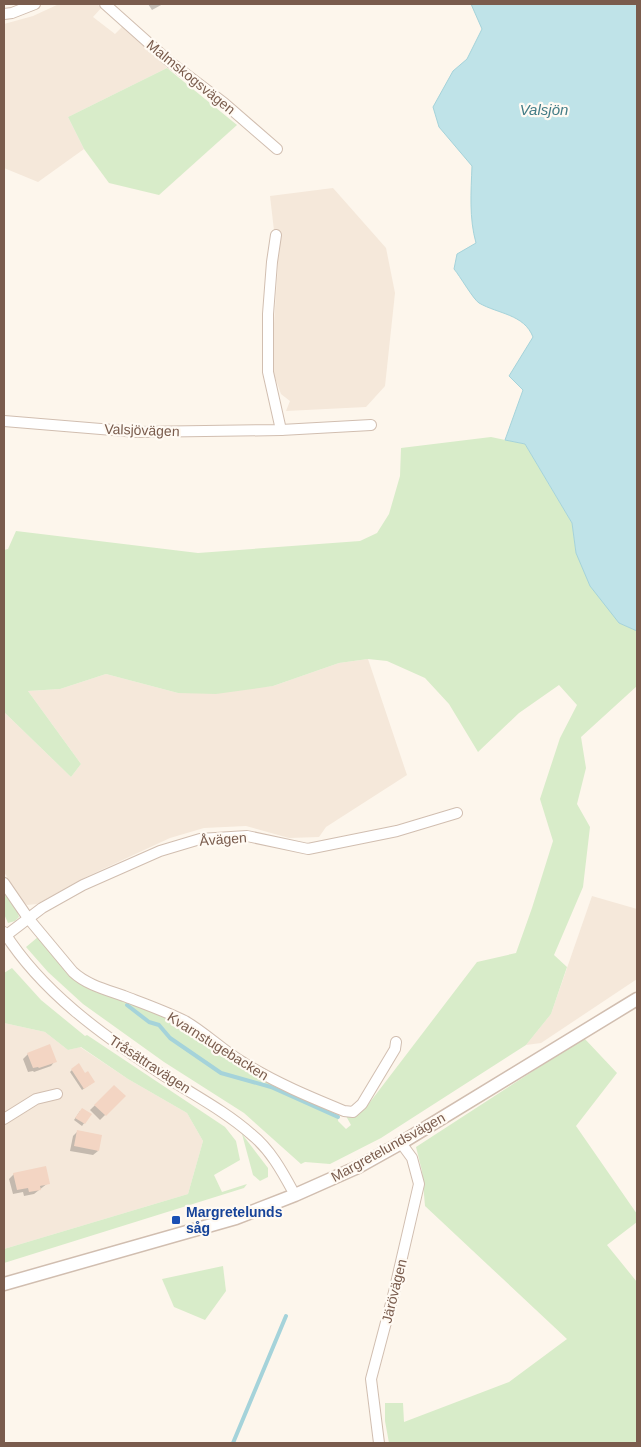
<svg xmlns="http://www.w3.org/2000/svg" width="641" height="1447" font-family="Arial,sans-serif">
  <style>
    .residential { fill: #f5e8da }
    .green { fill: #d8ecc9 }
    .water { fill: #bfe3e8; stroke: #a5d3da }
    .shadow { fill: #0003 }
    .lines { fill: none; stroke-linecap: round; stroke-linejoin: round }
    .stream { stroke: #a5d3da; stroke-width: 4 }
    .building { fill: #f3d5c3 }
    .minor-casing { stroke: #d1beb0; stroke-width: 12 }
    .tertiary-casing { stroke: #d1beb0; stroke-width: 15 }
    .minor { stroke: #fff; stroke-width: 10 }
    .tertiary { stroke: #fff; stroke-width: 12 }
    .transit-dot { fill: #1a4fb4; stroke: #fffaf3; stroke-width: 2 }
    .labels { text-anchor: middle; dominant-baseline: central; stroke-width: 4.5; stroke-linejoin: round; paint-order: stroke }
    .street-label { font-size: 14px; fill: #7a5c4d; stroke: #fffaf3 }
    .transit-label { font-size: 14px; font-weight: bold; fill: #164399; stroke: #fffaf3; text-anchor: start }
    .water-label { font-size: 15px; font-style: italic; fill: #437c86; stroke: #fffaf3 }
  </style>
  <rect width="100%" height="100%" fill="#fdf6ec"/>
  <g class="residential">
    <polygon points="59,4 96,4 102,7 93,17 115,34 124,25 167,68 68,117 84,149 38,182 4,168 4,24 33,16"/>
    <polygon points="333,188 386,248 395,293 385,386 366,407 286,411 290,401 281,394 273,372 273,338 278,265 270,196"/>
    <polygon points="368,659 407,775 326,827 319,837 289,838 246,826 204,828 170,838 86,877 37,904 27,905 21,900 4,872 4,712 71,777 81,764 28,691 60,689 106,674 178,693 273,686 339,663"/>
    <polygon points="592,896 637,909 637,979 541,1043 526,1045 551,1014"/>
    <polygon points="4,1023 45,1032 68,1050 80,1047 128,1079 187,1113 203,1141 188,1194 4,1249"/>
  </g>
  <g class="green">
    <polygon points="167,68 237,125 159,195 109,183 84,149 68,117"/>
    <polygon points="491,437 525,444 572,523 576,553 619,623 637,631 637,686 581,737 586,768 577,804 590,827 583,887 554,955 567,967 551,1014 526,1045 381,1138 330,1164 305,1162 301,1164 244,1113 164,1062 83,1004 48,972 26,947 38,937 69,974 166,1017 339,1112 338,1121 346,1129 351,1125 346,1116 364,1110 477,962 516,953 532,908 553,841 540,799 560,738 577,705 559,685 519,713 478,752 449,704 425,678 387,661 368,659 339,663 273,686 216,694 178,693 106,674 60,689 28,691 81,764 71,777 4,712 4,550 8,549 16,531 198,553 360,541 377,533 389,514 400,476 401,448"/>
    <polygon points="4,889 17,911 19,917 15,921 8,923 4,914"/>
    <polygon points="12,968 41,1000 85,1036 87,1035 225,1127 236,1141 240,1160 214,1175 222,1192 247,1184 244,1188 4,1263 4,1249 188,1194 203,1141 187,1113 128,1079 81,1047 68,1050 45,1032 4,1023 4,973"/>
    <polygon points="584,1038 617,1073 576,1126 637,1214 637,1222 607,1245 637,1282 637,1443 389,1443 385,1421 385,1403 403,1403 404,1422 509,1382 567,1339 425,1206 422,1171 416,1147"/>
    <polygon points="242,1134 268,1168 268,1177 260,1181 253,1175"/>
    <polygon points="223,1266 226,1291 205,1320 174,1307 162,1279"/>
  </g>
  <path class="water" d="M471,4H637V631L619,623L590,586L576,553L572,523L525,444L505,440L523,390L509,376L533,337C524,314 498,314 479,303C473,299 460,276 454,269L457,254L476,243C469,218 471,192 472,166L439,127L433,107L453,71L467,59L482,29Z"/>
  <g class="shadow">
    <polygon points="148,4 163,4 152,10"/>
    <polygon points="28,1054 55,1061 51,1066 34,1072 33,1071 28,1072 23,1059"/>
    <polygon points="72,1070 92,1083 82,1090 70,1072"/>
    <polygon points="114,1087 124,1096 100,1120 90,1110"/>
    <polygon points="80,1111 90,1115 82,1126 74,1120"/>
    <polygon points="78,1131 98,1151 93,1155 70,1151 73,1136"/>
    <polygon points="14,1174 48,1183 34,1194 24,1196 23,1192 13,1194 9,1179"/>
  </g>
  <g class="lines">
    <g class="stream">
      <polyline points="127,1005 149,1022 159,1025 170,1038 221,1073 271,1087 338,1117"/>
      <polyline points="233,1443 286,1316"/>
    </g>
  </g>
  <g class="building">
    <polygon points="50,1044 57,1062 39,1068 38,1067 33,1068 27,1053"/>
    <polygon points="79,1063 85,1073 88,1071 95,1082 84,1089 71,1069"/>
    <polygon points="114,1085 126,1096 106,1116 94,1105"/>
    <polygon points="82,1108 92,1114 85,1124 75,1118"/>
    <polygon points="77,1130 102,1135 99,1151 74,1146"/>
    <polygon points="46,1166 50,1184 40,1186 41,1190 29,1192 28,1188 17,1190 13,1173"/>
  </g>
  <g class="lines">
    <defs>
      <g id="minor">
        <polyline points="105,4 170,62 224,103 277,149"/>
        <polyline points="4,14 12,13 35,4"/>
        <polyline points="276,235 272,262 268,314 268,372 281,430"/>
        <polyline points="4,421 137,432 281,430 371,425"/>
        <path d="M4,883L28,918L73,972C87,985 107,990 124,996C145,1004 165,1011 185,1021C206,1033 223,1051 244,1063C276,1083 310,1097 344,1111L353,1112L362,1104L395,1049L396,1042"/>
        <path d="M4,932C42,992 101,1034 160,1073C190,1093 224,1110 251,1134C271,1150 283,1173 295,1195"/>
        <polyline points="4,937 42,908 83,885 160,851 200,839 247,836 308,849 397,831 457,813"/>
        <polyline points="4,1119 36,1099 57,1094"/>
        <polyline points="379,1443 371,1379 394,1292 419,1184 412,1158 401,1143"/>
      </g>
      <polyline id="tertiary" points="4,1284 236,1218 295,1195 358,1167 401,1143 637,999"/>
    </defs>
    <use href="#minor" class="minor-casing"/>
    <use href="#tertiary" class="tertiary-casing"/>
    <use href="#minor" class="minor"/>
    <use href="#tertiary" class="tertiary"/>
  </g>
  <rect class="transit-dot" x="171" y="1215" width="10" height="10" rx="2.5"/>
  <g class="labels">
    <g class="street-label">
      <text transform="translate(191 77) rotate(39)">Malmskogsvägen</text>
      <text transform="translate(142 430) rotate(2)">Valsjövägen</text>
      <text transform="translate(223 839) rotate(-4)">Åvägen</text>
      <text transform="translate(218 1046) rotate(32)">Kvarnstugebacken</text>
      <text transform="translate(150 1064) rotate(33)">Tråsättravägen</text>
      <text transform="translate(388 1147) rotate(-29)">Margretelundsvägen</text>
      <text transform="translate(394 1291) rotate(-76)">Järövägen</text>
    </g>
    <g class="transit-label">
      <text x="186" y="1212">Margretelunds<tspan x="186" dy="16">såg</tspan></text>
    </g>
    <g class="water-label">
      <text x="544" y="109">Valsjön</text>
    </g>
  </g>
  <rect width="641" height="1447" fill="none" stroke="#7a5c4d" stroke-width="10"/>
</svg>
